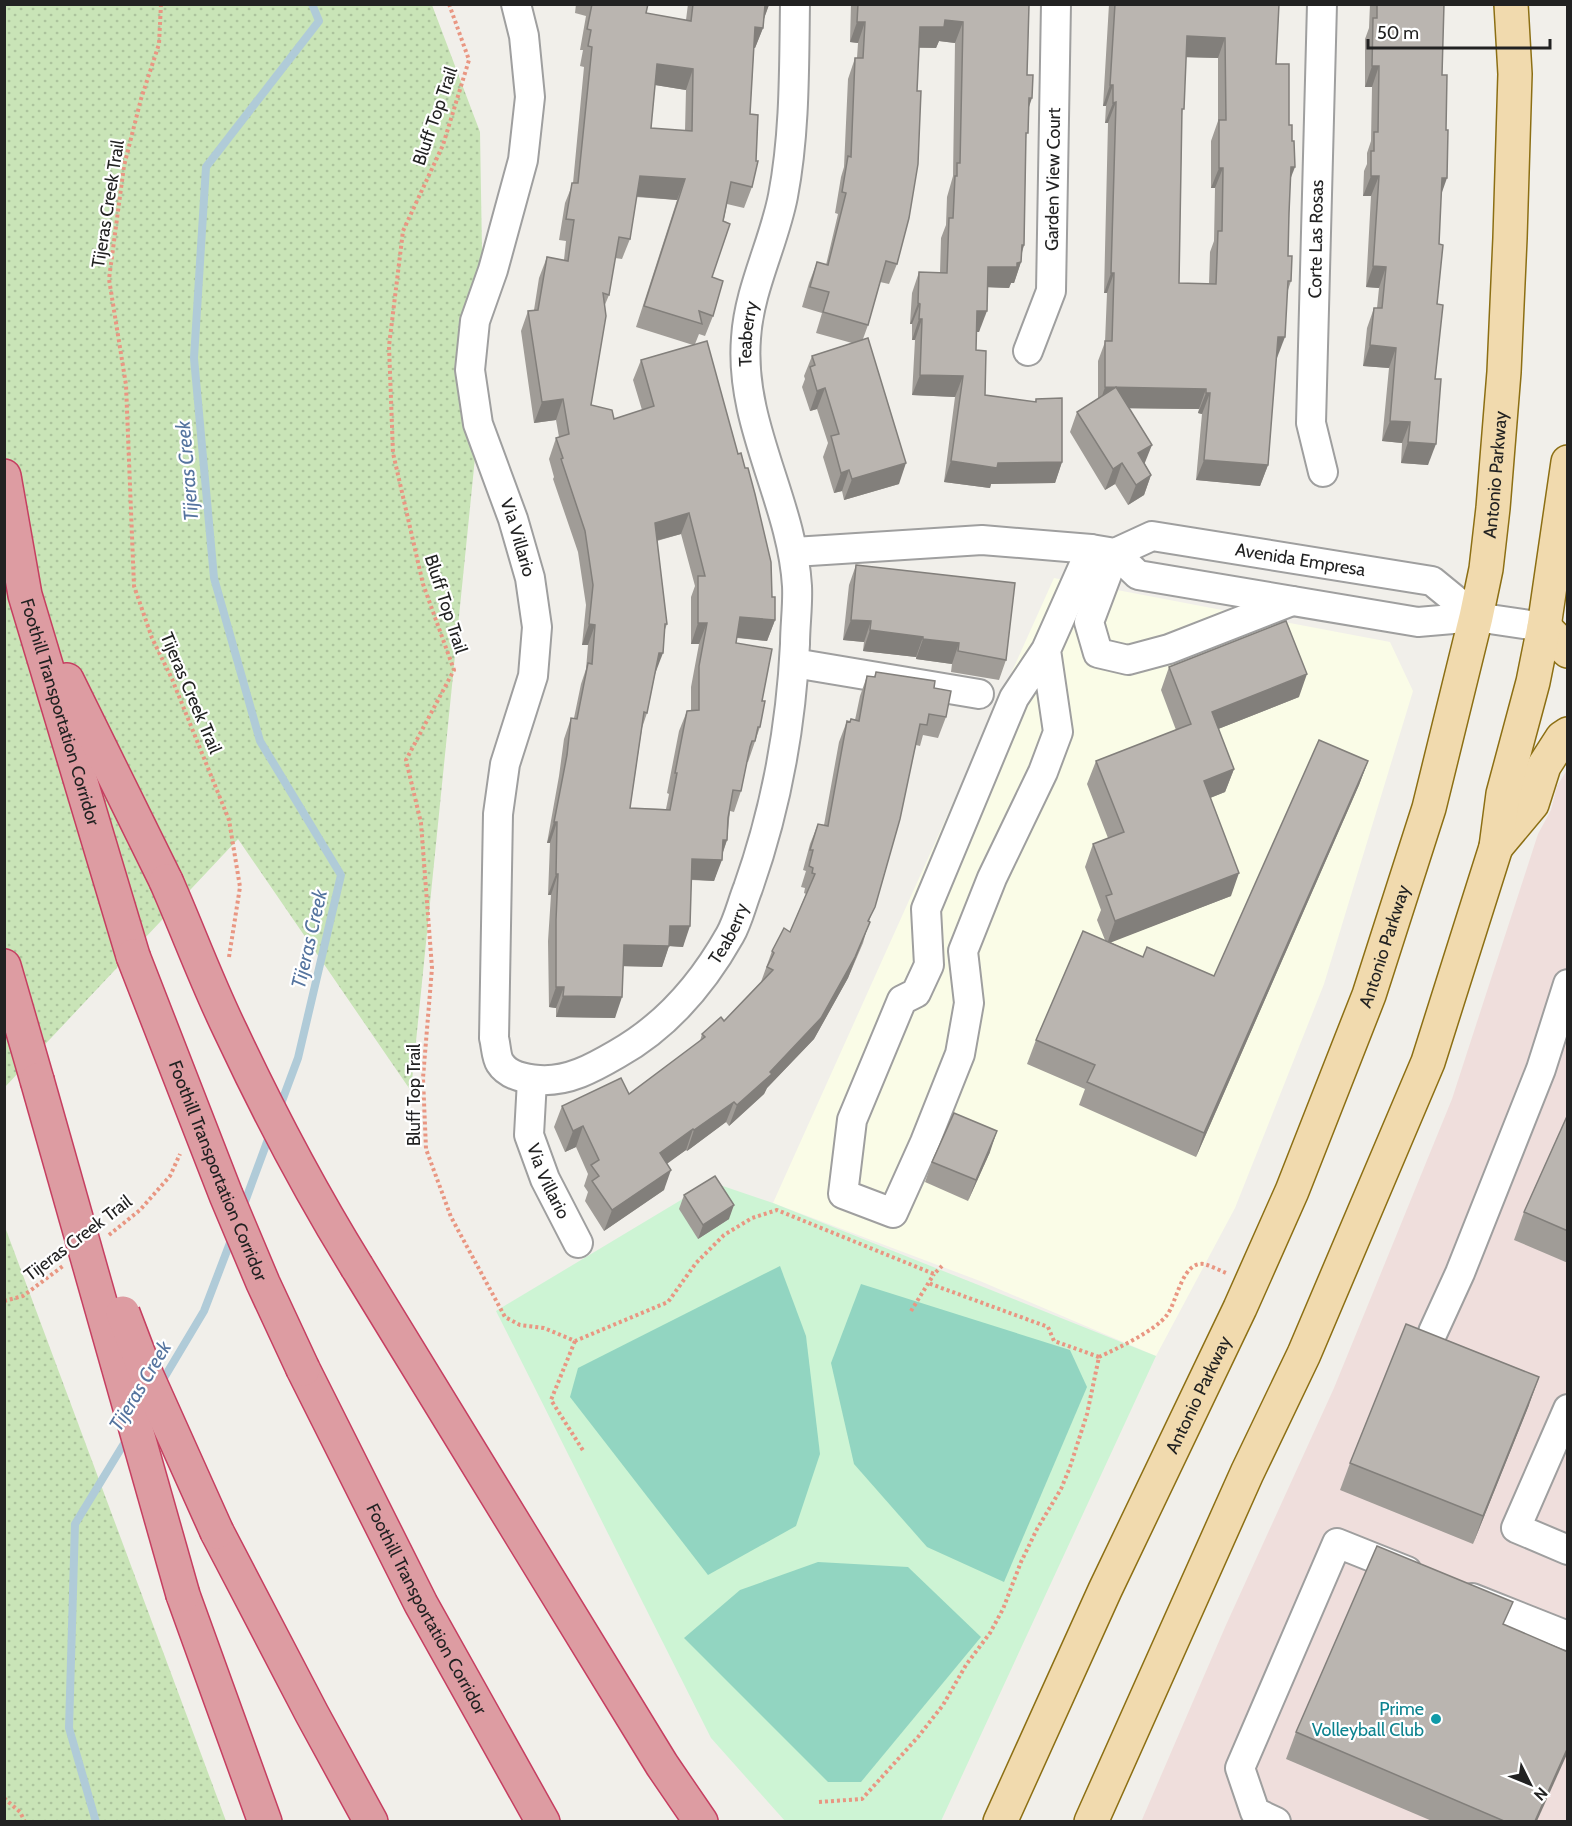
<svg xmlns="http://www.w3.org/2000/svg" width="1572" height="1826" font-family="Cabin,sans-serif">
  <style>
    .commercial { fill: #efdedc }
    .education { fill: #fafce7 }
    .grass { fill: url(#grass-dots) }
    .park { fill: #cdf4d4 }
    .pitch { fill: #92d5c1 }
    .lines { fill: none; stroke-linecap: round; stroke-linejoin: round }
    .stream { stroke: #b0cbd8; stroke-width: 8 }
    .minor-casing { stroke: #9f9f9f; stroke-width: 32 }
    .major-casing { stroke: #8c6f14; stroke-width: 36 }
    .highway-casing { stroke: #c63f61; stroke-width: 36 }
    .path { stroke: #e99682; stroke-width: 4; stroke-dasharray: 3 3; stroke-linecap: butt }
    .minor { stroke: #fff; stroke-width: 28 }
    .major { stroke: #f1daae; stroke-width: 33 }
    .highway { stroke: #dd9ca2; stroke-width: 33 }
    .highway-bridge-casing { stroke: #c63f61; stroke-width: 36; stroke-linecap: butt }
    .highway-bridge { stroke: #dd9ca2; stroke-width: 33 }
    .wall { fill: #a09c97; fill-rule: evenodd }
    .shaded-wall { fill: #827f7b }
    .building { fill: #bab5b0; stroke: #827f7b; stroke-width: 1.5; fill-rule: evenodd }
    .culture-dot { fill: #0f9aa8; stroke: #fff; stroke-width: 2 }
    .labels { text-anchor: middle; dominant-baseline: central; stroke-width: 4.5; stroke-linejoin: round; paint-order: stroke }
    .street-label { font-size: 18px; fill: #222; stroke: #fff }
    .culture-label { font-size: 18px; fill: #0d838f; stroke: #fff; text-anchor: end }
    .water-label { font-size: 20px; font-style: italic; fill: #55749f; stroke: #fff }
  </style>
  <defs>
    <pattern id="grass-dots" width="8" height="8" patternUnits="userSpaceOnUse" patternTransform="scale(1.5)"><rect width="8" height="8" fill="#c9e4b7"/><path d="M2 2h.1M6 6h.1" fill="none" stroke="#acc39d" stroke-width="1.8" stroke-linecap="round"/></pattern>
  </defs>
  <rect width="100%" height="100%" fill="#f1efea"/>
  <polygon class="commercial" points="1567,770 1567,1821 1141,1822 1226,1625 1334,1388 1452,1099 1538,834 1551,810 1557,786"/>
  <polygon class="education" points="1054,578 1390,642 1413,691 1324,984 1235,1208 1156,1356 980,1281 773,1203"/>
  <g class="grass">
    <polygon points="5,5 432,5 480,132 484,369 411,1091 238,839 5,1087"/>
    <polygon points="5,1227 226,1821 5,1821"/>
  </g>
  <polygon class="park" points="711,1182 773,1203 1156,1356 941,1821 785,1821 711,1738 496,1311"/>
  <g class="pitch">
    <polygon points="780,1266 806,1336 820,1454 796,1526 708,1575 570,1397 578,1368"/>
    <polygon points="861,1284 1070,1350 1087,1387 1004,1582 927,1547 854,1464 831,1363"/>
    <polygon points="818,1562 908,1567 981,1637 861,1782 828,1782 684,1638 740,1590"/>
  </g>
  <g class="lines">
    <g class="stream">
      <polyline points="279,1109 298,1058 341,875 260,741 214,578 194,358 206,167 319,21 312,4"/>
      <polyline points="243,1207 270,1134"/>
      <polyline points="161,1383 204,1311 233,1235"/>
      <polyline points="96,1822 69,1728 75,1524 128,1437"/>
    </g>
    <defs>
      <g id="minor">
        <path id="s1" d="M516,4L524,36L530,97L523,160L493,270L475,321L470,370L478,424L513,519L530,578L537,627L533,676L505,764L498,814L494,1038C496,1045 496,1057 500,1063C508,1076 526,1079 539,1080C568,1082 593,1068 617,1054C665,1027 703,983 730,935C738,921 742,903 748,888C776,809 791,727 795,644C795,625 798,605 797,586C792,501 739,425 746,338C749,289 774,243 783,196C795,133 794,68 795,4"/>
        <polyline points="1322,4 1311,423 1323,472"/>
        <path id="s2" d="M1028,351L1051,291L1056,4"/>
        <path id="s3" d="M794,552L982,540L1091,549L1115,553L1152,536L1432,581L1476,617"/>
        <polyline points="1115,553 1138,575 1418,622 1476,617 1544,627"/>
        <polyline points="1115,553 1089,622 1098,653 1128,660 1169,649 1292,601"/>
        <polyline points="1046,650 1058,732 1043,772 992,878 963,951 969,1003 960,1054 925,1142 893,1213 843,1194 852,1120 902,1000 916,993 929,965 926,909 1014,698 1046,650 1091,549"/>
        <polyline points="794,663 979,694"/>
        <path id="s4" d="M532,1080L529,1135L545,1179L578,1243"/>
        <polyline points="1433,1332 1460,1273 1541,1069 1568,984"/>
        <polyline points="1568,1409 1516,1528 1568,1550"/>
        <polyline points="1472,1598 1568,1636"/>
        <polyline points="1276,1822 1255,1812 1240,1768 1337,1543 1407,1571"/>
      </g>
      <g id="major">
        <polyline points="1544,627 1568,651"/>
        <polyline points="1496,847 1532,804 1544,766 1562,738 1568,734"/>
        <path id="s5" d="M1000,1822L1105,1590L1240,1308L1292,1191L1369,995L1429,808L1476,617L1486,569L1493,508L1504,372L1510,238L1515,74L1511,4"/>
        <polyline points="1091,1822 1247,1473 1304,1354 1428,1062 1496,847 1503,794 1533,682 1544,627 1568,462"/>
      </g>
      <g id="highway">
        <path id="s6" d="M4,476L25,595L133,956"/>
        <polyline points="67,680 166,881"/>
        <polyline points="4,966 37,1080"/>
        <polyline points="357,1267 662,1765 701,1822"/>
        <path id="s7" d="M303,1369L421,1604L543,1822"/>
        <polyline points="217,1532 312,1714 371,1822"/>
        <polyline points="183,1595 265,1822"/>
      </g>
    </defs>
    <use href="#minor" class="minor-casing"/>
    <use href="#major" class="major-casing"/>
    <use href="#highway" class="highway-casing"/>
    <g class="path">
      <polyline points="161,4 159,44 141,99 124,166 109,279 126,385 134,586 152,638 172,679 229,820 240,887 229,957"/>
      <polyline points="449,4 469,60 443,145 403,231 389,346 393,453 423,584 454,670 406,760 421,823 432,968 423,1078 426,1149 451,1217 505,1317 520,1325 544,1328 575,1341 668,1302 696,1263 724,1235 752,1218 777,1210 934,1274 942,1266"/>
      <polyline points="109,1235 140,1210 170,1176 180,1154"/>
      <polyline points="4,1301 23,1296 63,1266"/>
      <polyline points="911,1311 934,1274"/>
      <polyline points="575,1341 551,1400 584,1452"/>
      <path d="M1099,1357C1118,1348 1155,1331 1167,1315C1177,1302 1182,1261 1204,1264C1211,1266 1219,1270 1226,1273"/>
      <polyline points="4,1798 20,1812 25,1822"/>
      <polyline points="819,1802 862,1799 918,1737 943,1705 966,1665 990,1633 1003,1609 1021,1562 1037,1529 1061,1489 1070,1467 1087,1414 1099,1357 1054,1341 1048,1327 928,1283"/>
    </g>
    <use href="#minor" class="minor"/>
    <use href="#major" class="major"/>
    <use href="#highway" class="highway"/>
    <defs>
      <g id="highway-bridge">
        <path d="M166,881C188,931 207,983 231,1032C269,1113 310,1191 357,1267"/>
        <path id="s8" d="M133,956L226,1195L263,1283L303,1369"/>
        <polyline points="37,1080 183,1595"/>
        <polyline points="123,1313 147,1376 217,1532"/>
      </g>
    </defs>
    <use href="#highway-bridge" class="highway-bridge-casing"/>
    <use href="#highway-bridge" class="highway-bridge"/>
  </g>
  <g class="wall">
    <path d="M576,4H648L646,13L686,20L688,4H769L764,19L763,28L755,48H754L750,114L752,187L744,208L727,204L712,277L713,316L705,336L699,334L695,344L772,597L775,620L767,641L737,638L736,643L762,701L760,727L748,762H747L741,791L734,812L730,811L727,840L714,881L691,880L683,947L669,946L662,967L623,966L615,1018L556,1017V1008L549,1007L548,941L551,895H548L550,843H547L559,776L564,739L571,718H574L581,684L586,669L588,645H582L586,605L578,552L553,479L554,477L549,459L556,438L559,437L556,420L534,423L521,331L528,311L534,310L539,278L547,257L564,260L566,241L559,240L565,203L573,183L584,67L580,66L583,50H580L586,16L575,13ZM655,85L686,90L685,131L651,128ZM636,197L677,200L636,327L693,345L641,360L633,380L642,410L614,419L591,405L604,307L609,295L615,258L622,259L630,239ZM681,534L695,586L691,597V644H699L691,687V710L687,711L679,731L667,793L669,794L666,809L630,808L642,728L647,713L655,674L664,632L667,624L657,541Z"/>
    <polygon points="851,4 1020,4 1027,75 1028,110 1026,139 1024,245 1022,253 1021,262 1014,283 1011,283 1009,288 988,287 979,332 976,332 976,350 985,395 1035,402 1036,399 1062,462 1055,483 991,484 990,488 944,482 955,397 912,395 915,340 912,340 912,324 910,324 912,293 919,272 940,273 941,238 946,225 947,197 953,176 955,43 939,41 936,48 919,48 897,264 889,284 880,282 868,325 863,339 899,484 844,500 842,491 834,493 823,457 828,443 817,409 810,411 802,387 805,379 804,376 812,356 852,343 816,333 822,313 802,307 809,283 817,262 826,265 838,214 835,213 841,177 844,167 848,79 855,58 857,58 858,43 850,42"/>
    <path d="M1109,4H1279L1276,64L1290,180L1288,256L1291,281L1288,290L1276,358L1268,465L1260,486L1196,480L1202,414L1198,413L1199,409L1129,408L1145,464L1151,475L1144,495L1128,505L1115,484L1105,490L1070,432L1077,412L1098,399V361L1105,342L1107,293H1104L1108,123H1105L1106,106H1103ZM1186,57L1218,58V121L1211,141V188H1215L1214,241L1210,252L1209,284L1179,283L1182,115Z"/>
    <polygon points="1370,4 1444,4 1442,75 1441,195 1439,244 1435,379 1428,465 1401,463 1402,443 1382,441 1389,368 1363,366 1367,328 1374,308 1377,308 1379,288 1366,287 1371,196 1363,196 1364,171 1367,164 1367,153 1371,141 1372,87 1365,87 1365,39 1369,28"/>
    <polygon points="856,565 1006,660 999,680 951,672 952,664 916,659 916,657 863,651 864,642 843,640 849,585"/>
    <polygon points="1169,667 1299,697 1218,729 1234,769 1225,792 1210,798 1231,896 1110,942 1143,957 1214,976 1368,761 1359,785 1196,1157 1079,1105 1085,1089 1027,1064 1036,1040 1105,940 1097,920 1101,910 1085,867 1093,844 1108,838 1087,784 1096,761 1176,730 1161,690"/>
    <polygon points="876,672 934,688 946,717 938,738 923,735 920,746 916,745 869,922 863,943 848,978 814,1039 767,1088 764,1094 729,1126 726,1122 687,1151 686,1150 667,1163 664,1190 604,1231 585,1201 588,1192 584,1186 588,1174 576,1147 565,1152 554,1127 562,1106 629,1094 700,1041 702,1034 724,1021 761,982 772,951 790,932 806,894 804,893 805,888 801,887 806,871 803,870 810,844 818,824 824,825 839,742 847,721 850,722 851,719 855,720 860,696 867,676 874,677"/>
    <polygon points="1568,1114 1568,1263 1514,1240 1524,1212"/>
    <polygon points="990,1152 968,1201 925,1182 932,1162"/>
    <polygon points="684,1195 729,1219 698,1239 679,1209"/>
    <polygon points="1529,1405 1473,1544 1340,1490 1350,1463"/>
    <polygon points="1504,1625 1537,1821 1432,1821 1286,1759 1296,1732"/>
  </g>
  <g class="shaded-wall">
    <polygon points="765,5 769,5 761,26"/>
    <polygon points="945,20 963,22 955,43 939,41 936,48 913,47 920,27"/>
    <polygon points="857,22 865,22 858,43 850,42"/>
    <polygon points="755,27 763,28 755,48 747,47"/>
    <polygon points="1187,36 1225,38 1218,58 1179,57"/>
    <polygon points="657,64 693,69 686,90 649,84"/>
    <polygon points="1372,66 1379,66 1372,87 1365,87"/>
    <polygon points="1110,85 1113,85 1106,106 1103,106"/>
    <polygon points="1029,98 1032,98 1025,119"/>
    <polygon points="1116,102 1108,123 1105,123 1113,103"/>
    <polygon points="1291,167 1295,167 1287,188"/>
    <polygon points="1219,168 1223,168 1215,188 1211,188"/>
    <polygon points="640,176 685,179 677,200 632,196"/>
    <polygon points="1371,176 1379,176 1371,196 1363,196"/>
    <polygon points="1442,178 1447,178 1440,198"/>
    <polygon points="1022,245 1024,245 1018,263 1021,262 1014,283 1011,283 1009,288 981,287 988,267"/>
    <polygon points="1373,266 1386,267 1379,288 1366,287"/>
    <polygon points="1111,273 1114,273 1107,293 1104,293"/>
    <polygon points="918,303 920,304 912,324 910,324"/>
    <polygon points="977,311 987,311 979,332 970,332"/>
    <polygon points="919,319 922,319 915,340 912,340"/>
    <polygon points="1278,337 1285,337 1277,358 1270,357"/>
    <polygon points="1370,345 1396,348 1389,368 1363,366"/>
    <polygon points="920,375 963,376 955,397 912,395"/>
    <polygon points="1105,387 1206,389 1199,409 1098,408"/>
    <polygon points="825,388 817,409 810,411 817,391"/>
    <polygon points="1206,393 1210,393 1202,414 1198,413"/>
    <polygon points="563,399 556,420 534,423 542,402"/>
    <polygon points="1390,421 1410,422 1402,443 1382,441"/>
    <polygon points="1408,442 1436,444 1428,465 1401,463"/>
    <polygon points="1152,445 1144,465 1138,453"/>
    <polygon points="1204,460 1268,465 1260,486 1196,480"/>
    <polygon points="951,461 998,463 1062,462 1055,483 991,484 990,488 944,482"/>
    <polygon points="906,463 899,484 844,500 852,479"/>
    <polygon points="1122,463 1115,484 1105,490 1113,469"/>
    <polygon points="849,470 842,491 834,493 841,473"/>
    <polygon points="1151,475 1144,495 1128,505 1136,485"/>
    <polygon points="689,513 681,534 647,543 655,523"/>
    <polygon points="740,617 775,620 767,641 733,637"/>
    <polygon points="851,620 871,621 864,642 843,640"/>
    <polygon points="698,623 707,623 699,644 691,644"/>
    <polygon points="589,624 595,625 588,645 582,645"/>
    <polygon points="870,630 923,637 916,657 863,651"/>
    <polygon points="923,639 959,643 952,664 916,659"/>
    <polygon points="659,653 663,653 655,674"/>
    <polygon points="1307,674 1299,697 1203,735 1212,712"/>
    <polygon points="1368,761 1359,785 1196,1157 1204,1133"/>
    <polygon points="1234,769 1225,792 1195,804 1204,781"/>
    <polygon points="554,822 557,822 550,843 547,843"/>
    <polygon points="723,840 727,840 720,860 722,860 714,881 684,879 692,859"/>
    <polygon points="1239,873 1231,896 1107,944 1115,921"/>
    <polygon points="556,874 558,874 551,895 548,895"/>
    <polygon points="870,922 848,978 814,1039 767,1088 764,1094 729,1126 737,1105 770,1072"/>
    <polygon points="670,926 690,926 683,947 669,946 662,967 616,966 624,945"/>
    <polygon points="556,987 564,987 556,1008 549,1007"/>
    <polygon points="563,996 622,997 615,1018 556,1017"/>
    <polygon points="734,1102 726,1122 687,1151 694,1130"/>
    <polygon points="583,1126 576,1147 565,1152 573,1131"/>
    <polygon points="693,1129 686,1150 653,1174 660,1153"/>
    <polygon points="997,1131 990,1152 968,1201 976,1180"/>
    <polygon points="671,1170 664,1190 604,1231 612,1210"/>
    <polygon points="734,1205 729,1219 698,1239 703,1225"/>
    <polygon points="1539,1377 1529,1405 1473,1544 1483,1516"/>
    <polygon points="1568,1747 1568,1752 1537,1821 1535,1821"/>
  </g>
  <g class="building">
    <path d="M592,4H648L646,13L691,21L693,4H769V5H765L763,28L755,27L750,114L758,115L756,161H758L752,187L731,182L723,221L730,224L712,277L723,281L713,316L699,311L702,324L644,306L685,179L640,176L630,239L619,237L609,295L603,293L606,316L591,405L612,410L614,419L654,406L641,360L707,341L738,454L741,453L745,468H748L755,494L771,562L772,597H775V620L740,617L736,643L772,649L762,701H765L760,727H758L755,741H752L750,747L741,791L733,790L728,818L727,840H723L722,860L692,859L690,926H670L669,946L624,945L622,997L563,996L564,987H556V920L558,874H556L557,822H554L567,755L571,718L577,719L588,663L592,664L595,625L589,624L593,585L585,531L561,459L563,458L556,438L569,434L563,399L542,402L528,311L538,310L547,257L568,261L574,220L566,219L572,183H578L592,47L588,46L591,30L587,29ZM657,64L693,69L692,131L651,128ZM689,513L705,576H698V623H707L699,666V710L687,711L675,773H677L670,810L630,808L644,712L647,713L659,653H663L665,624H667L655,523Z"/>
    <polygon points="858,4 1020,4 1029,5 1027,75 1033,75 1032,98 1029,98 1028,133 1026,133 1024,245 1022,245 1021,262 1017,263 1017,267 988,267 987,311 977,311 976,350 986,351 985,395 1036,402 1036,399 1062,398 1062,462 998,463 997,468 951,461 963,376 920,375 922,319 919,319 920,304 918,303 919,272 947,273 949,218 953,218 955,176 957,176 957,163 960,163 963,22 945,20 944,27 920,27 917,91 921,91 918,164 909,218 897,264 886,261 868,325 823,312 829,292 810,287 817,262 828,265 846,193 842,192 848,156 851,157 855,58 863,58 865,22 857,22"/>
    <path d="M1115,4H1279L1276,64H1289V125H1292V141H1294L1295,167H1291L1289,213L1288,256H1292L1291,281H1288L1285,337H1278L1268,465L1204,460L1210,393H1206V389L1105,387V341H1112L1114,273H1111L1116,102L1113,103V85H1110ZM1187,36L1225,38L1226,120H1219V168H1223L1222,231H1218L1216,284L1179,283L1182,109H1184Z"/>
    <polygon points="1377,4 1444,4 1442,75 1447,75 1446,130 1448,130 1447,178 1442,178 1439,244 1443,245 1437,304 1443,305 1435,379 1441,379 1436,444 1408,442 1410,422 1390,421 1396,348 1370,345 1374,308 1382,308 1386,267 1373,266 1379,176 1371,176 1371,151 1374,151 1374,132 1378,132 1379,66 1372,66 1373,18 1377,18"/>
    <polygon points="868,338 906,463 852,479 849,470 841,473 831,436 839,434 825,388 817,391 810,367 815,365 812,356"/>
    <polygon points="1116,387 1152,445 1138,453 1151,475 1136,485 1122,463 1113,469 1077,412"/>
    <polygon points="856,565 1015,583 1006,660 958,651 959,643 923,639 923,637 870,630 871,621 851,620"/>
    <polygon points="1286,621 1307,674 1212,712 1234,769 1204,781 1239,873 1115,921 1106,896 1112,894 1093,844 1124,832 1096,761 1191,724 1169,667"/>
    <polygon points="876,672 935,681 934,688 951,691 946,717 929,714 927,725 920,724 900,819 875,907 868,921 870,922 855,957 821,1018 770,1072 772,1074 737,1105 734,1102 694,1130 693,1129 660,1153 671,1170 612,1210 592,1181 599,1176 591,1165 599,1160 583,1126 573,1131 562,1106 621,1078 629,1094 705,1037 702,1034 721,1017 724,1021 773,970 767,967 774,953 772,951 784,928 790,932 815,874 812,873 813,868 809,866 813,850 810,850 818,824 828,826 847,721 850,722 851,719 859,721 867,676 875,677"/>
    <polygon points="1319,740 1368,761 1204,1133 1087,1082 1095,1065 1036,1040 1083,931 1143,957 1147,947 1214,976"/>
    <polygon points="954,1113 997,1131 976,1180 932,1162"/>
    <polygon points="1568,1114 1568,1231 1524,1212"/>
    <polygon points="715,1176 734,1205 703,1225 684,1195"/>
    <polygon points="1406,1324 1539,1377 1483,1516 1350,1463"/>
    <polygon points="1377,1546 1513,1602 1503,1624 1568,1652 1568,1747 1535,1821 1504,1821 1296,1732"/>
  </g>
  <circle class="culture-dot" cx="1436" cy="1719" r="6"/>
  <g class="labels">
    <g class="street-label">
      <text transform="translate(435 116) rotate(-71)">Bluff Top Trail</text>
      <text stroke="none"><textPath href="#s2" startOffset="176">Garden View Court</textPath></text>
      <text transform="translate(108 204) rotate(-81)">Tijeras Creek Trail</text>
      <text transform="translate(1316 239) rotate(-89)">Corte Las Rosas</text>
      <text stroke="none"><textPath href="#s1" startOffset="1994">Teaberry</textPath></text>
      <text stroke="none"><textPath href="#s5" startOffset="1443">Antonio Parkway</textPath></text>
      <text stroke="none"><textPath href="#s1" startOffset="550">Via Villario</textPath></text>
      <text stroke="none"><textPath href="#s3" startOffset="513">Avenida Empresa</textPath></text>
      <text transform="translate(446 604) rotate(72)">Bluff Top Trail</text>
      <text transform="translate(191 693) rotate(67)">Tijeras Creek Trail</text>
      <text stroke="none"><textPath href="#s6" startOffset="243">Foothill Transportation Corridor</textPath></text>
      <text stroke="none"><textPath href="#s1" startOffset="1378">Teaberry</textPath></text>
      <text stroke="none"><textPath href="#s5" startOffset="957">Antonio Parkway</textPath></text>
      <text transform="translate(414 1095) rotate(-90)">Bluff Top Trail</text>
      <text stroke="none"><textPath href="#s8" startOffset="231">Foothill Transportation Corridor</textPath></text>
      <text stroke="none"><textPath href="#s4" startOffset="105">Via Villario</textPath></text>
      <text transform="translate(78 1238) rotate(-37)">Tijeras Creek Trail</text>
      <text stroke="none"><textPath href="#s5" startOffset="471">Antonio Parkway</textPath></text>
      <text stroke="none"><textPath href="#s7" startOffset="270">Foothill Transportation Corridor</textPath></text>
    </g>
    <g class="culture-label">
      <text x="1424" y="1709">Prime<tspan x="1424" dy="21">Volleyball Club</tspan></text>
    </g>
    <g class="water-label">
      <text transform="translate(187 471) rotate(-95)">Tijeras Creek</text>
      <text transform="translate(309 939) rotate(-77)">Tijeras Creek</text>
      <text transform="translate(140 1386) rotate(-59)">Tijeras Creek</text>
    </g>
  </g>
  <rect width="1572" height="1826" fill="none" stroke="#222222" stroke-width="12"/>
  <g transform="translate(1530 1784) rotate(133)" stroke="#ffffff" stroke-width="4.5" paint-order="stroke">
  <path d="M0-4.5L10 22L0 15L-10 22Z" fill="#222222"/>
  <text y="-9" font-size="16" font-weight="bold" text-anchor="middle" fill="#222222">N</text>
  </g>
  <path d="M1368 39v9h182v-9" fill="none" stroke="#222222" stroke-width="3"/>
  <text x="1377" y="39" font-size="18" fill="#222222" stroke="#ffffff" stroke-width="4.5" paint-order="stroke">50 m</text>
</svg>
